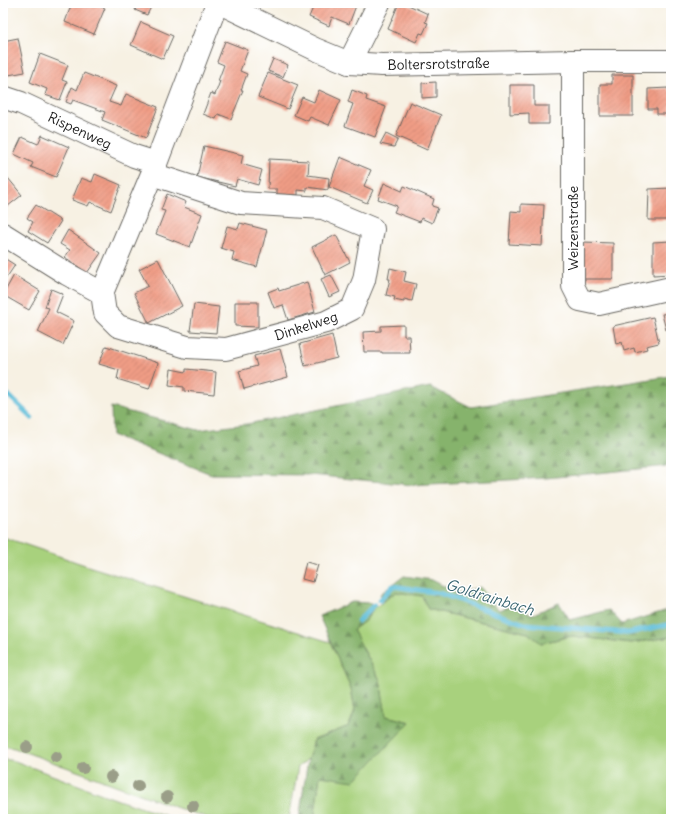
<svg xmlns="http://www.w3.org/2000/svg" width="674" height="822" font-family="Delius,sans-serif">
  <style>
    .grass { fill: #a8d17d; stroke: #62764c }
    .forest { fill: url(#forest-firs); stroke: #516844 }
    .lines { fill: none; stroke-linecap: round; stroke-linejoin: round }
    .stream { stroke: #58bbd7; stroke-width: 5 }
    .building { fill: url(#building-hatch) }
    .minor-casing { stroke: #696762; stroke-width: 24 }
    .minor { stroke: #fff; stroke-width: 22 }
    .tree { fill: #9a9e88 }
    .labels { text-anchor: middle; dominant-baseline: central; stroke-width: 3; stroke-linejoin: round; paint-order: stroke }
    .street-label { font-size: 14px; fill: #1c1c1c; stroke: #fff }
    .water-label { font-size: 15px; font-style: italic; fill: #376470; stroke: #fff }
  </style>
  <defs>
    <pattern id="forest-firs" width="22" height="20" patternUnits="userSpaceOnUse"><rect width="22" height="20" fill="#86b36c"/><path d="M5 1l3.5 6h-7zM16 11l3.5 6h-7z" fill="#6d9158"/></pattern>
    <pattern id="building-hatch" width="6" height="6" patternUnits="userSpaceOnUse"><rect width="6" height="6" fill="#f09c85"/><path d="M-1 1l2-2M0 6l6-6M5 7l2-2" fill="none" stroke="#cd8672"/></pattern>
  </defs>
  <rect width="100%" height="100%" fill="#fff"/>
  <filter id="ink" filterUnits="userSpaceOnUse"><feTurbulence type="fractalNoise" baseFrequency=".025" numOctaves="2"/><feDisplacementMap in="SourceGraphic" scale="8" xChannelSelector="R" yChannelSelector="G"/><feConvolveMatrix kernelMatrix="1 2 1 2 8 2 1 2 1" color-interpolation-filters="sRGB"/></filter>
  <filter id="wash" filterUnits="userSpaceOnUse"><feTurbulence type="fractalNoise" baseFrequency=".012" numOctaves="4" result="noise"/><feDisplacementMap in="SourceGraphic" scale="16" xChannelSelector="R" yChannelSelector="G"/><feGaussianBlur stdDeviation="0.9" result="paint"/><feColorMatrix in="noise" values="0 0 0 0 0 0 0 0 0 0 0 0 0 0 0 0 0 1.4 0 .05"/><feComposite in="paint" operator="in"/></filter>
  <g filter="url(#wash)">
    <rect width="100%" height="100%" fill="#f7f1e3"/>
    <g class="grass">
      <polygon points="3,537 91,567 330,642 351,688 355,710 349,726 314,740 308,759 298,767 289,819 212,819 178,808 14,748 3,746"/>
      <polygon points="396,592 422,596 428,609 528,633 541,643 572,636 631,643 671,637 671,819 314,819 320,776 410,722 386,716 380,680 353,630 366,620 373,609"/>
      <polygon points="3,759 15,761 118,800 176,819 3,819"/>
    </g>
    <g class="forest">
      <polygon points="671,376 671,465 669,466 546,478 412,485 311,475 211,474 112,435 111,407 198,430 247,424 430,387 471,407"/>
      <polygon points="404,576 432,580 457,593 480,587 499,610 517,604 531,615 559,603 570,620 609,610 622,624 671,609 671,637 631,643 572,636 541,643 528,633 428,609 422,596 396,592 384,601 380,594"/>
      <polygon points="352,602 370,603 373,609 366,620 353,630 380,680 386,716 410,722 354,781 320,776 314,819 299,819 308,759 314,740 349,726 355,710 351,688 319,616"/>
    </g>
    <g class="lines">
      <g class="stream">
        <polyline points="3,390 32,418"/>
        <polyline points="380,600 393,586 439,593 525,624 629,633 671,624"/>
        <polyline points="358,621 374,605"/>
      </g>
    </g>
    <g id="blocks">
      <g class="building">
        <polygon points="72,3 93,3 105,8 94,34 65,22"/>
        <polygon points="138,3 153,3 147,15 135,10"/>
        <polygon points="315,3 357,3 349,24 332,17 329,26 309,17"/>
        <polygon points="399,3 404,3 428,14 425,22 428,23 423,34 420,33 416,42 388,29"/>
        <polygon points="141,22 173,36 163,59 131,45"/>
        <polygon points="18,38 25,72 3,76 3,41"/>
        <polygon points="225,41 248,50 240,71 247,74 241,90 243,90 231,119 218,114 216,119 203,114 211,93 215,95 220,81 218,81 224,65 217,62"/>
        <polygon points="40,54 68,65 62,80 67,82 60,100 45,95 47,89 30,82"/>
        <polygon points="273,59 288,65 283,77 268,71"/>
        <polygon points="84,73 116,86 109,102 121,106 126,94 158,107 146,138 102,120 105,112 73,100 71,104 66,102 72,87 77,90"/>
        <polygon points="268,73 298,85 288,109 258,97"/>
        <polygon points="612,75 633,75 633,116 600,116 600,84 612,84"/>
        <polygon points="436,82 436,97 422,98 422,83"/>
        <polygon points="510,85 534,85 534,106 549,106 549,124 529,124 529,113 510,114"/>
        <polygon points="668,88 668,90 671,90 671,114 657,114 657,109 648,109 648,89"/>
        <polygon points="319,90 341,100 329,125 310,117 308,121 294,115 302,97 314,102"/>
        <polygon points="352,90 367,96 366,100 386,107 375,137 345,126 353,104 348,102"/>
        <polygon points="410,102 441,115 427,150 396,136"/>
        <polygon points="386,133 398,139 394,147 380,144"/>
        <polygon points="42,135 69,147 56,177 31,167 33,163 14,154 22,137 38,144"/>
        <polygon points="204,146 243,155 241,164 262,170 258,185 237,179 235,186 197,177"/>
        <polygon points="340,157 371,170 364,186 373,190 367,203 329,187"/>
        <polygon points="269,159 309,161 308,175 329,178 328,190 307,187 307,191 298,190 298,195 277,194 277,189 268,189"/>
        <polygon points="3,172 22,195 3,210"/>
        <polygon points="95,174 121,185 111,211 90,202 88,206 72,200 81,178 92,182"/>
        <polygon points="384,183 402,191 404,186 434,199 432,206 438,208 432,223 421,218 420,222 394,212 397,206 378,199"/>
        <polygon points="671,188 671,220 648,220 649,189"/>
        <polygon points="167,194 186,202 184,207 202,214 190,247 156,234 165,211 161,210"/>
        <polygon points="521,204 544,205 542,246 509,244 511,211 521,212"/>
        <polygon points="36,205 61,221 47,243 28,231 33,222 27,218"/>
        <polygon points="240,223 267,230 257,267 232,260 234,252 221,248 227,226 238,229"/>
        <polygon points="68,230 101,253 87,273 65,257 70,250 60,244"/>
        <polygon points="336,235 350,262 325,275 312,247"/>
        <polygon points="671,241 671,274 653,275 653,242"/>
        <polygon points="583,242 613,243 613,279 582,279"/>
        <polygon points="4,258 15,265 7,277 3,275"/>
        <polygon points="158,259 182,306 149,323 134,293 148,286 139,269"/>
        <polygon points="390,268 406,272 404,281 416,284 412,301 404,299 404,302 394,300 395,297 386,295 390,279 388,279"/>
        <polygon points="14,275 40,291 29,310 3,295"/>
        <polygon points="331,275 340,292 329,297 321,279"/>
        <polygon points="307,282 315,312 288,320 283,305 274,308 268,292 278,288 279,291"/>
        <polygon points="51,289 63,294 56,312 74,321 63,345 38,332 49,308 45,307"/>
        <polygon points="235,302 258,302 258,327 235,326"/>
        <polygon points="194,304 219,307 216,333 190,331"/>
        <polygon points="671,313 671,329 666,330 662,314"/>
        <polygon points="653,317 659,343 646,346 647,349 635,352 634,348 624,351 622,342 616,344 613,326"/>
        <polygon points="404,325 404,336 409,336 410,353 382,353 382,352 364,352 363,332 381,331 381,326"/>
        <polygon points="332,335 337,358 305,366 300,344"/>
        <polygon points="106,346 158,363 149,389 117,379 119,370 99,364"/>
        <polygon points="280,349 288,377 244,389 239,371 257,366 254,356"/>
        <polygon points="171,369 186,372 186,369 216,372 214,394 184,391 184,387 169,385"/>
        <polygon points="306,562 318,565 313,582 302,579"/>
      </g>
    </g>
  </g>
  <g filter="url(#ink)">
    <use href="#blocks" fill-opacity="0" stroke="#696762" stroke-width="1"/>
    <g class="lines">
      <defs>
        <g id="minor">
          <path id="s1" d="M220,3L315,49L349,63L382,65L573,61H671"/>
          <polyline points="573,61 573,286 580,300 599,304 671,288"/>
          <polyline points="349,63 379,3"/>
          <path id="s2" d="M3,97L21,103L134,156L156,163"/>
          <polyline points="152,174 241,203 323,208 373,229 364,280 352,309 326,322 226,349 187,347 118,326 105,313 102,293 152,174 217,3"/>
          <polyline points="3,234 67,274 102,293"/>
        </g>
      </defs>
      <use href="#minor" class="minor-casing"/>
      <use href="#minor" class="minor"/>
    </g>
    <g class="tree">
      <circle cx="27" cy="747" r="6"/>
      <circle cx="56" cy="757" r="6"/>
      <circle cx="83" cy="768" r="6"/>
      <circle cx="111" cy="777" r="6"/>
      <circle cx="138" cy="786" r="6"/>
      <circle cx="167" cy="797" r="6"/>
      <circle cx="193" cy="806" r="6"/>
    </g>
  </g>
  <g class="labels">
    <g class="street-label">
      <text stroke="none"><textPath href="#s1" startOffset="232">Boltersrotstraße</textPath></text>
      <text stroke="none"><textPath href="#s2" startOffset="84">Rispenweg</textPath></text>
      <text transform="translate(573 228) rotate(-90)">Weizenstraße</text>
      <text transform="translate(306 326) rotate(-18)">Dinkelweg</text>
    </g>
    <g class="water-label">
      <text transform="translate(490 597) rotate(17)">Goldrainbach</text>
    </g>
  </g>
  <rect width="674" height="822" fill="none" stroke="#fff" stroke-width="16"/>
</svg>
